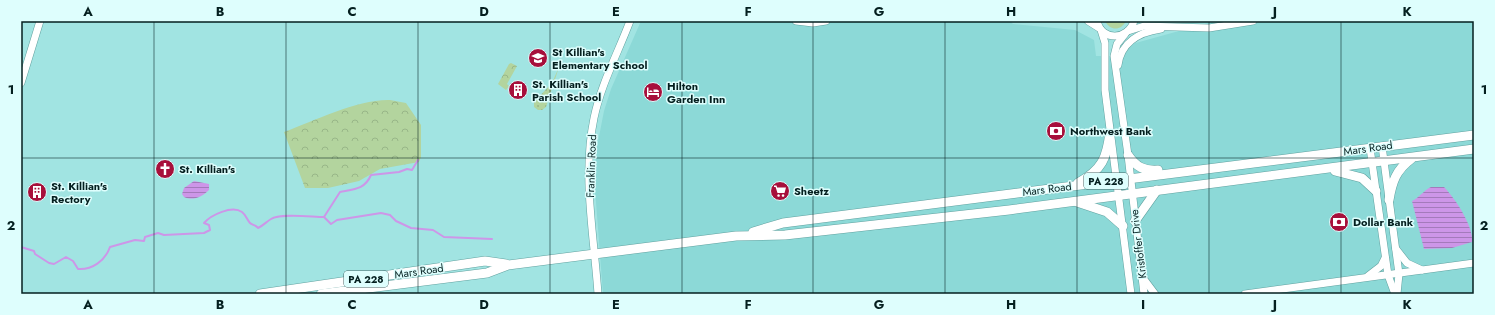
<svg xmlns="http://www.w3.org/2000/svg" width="1495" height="315" font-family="Jost,sans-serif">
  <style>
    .built { fill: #8cd9d7 }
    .grass { fill: #b3d49e }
    .park { fill: url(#park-crowns) }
    .garden { fill: url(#garden-dots) }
    .water { fill: url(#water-rules) }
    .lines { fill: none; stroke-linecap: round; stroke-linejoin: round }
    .stream { stroke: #cd96e8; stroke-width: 2 }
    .minor-casing { stroke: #61a2a0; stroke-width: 8 }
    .major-casing { stroke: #61a2a0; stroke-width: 10 }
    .minor { stroke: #fff; stroke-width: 7 }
    .major { stroke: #fff; stroke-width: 9 }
    .grid { fill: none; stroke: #041f1f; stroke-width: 1; stroke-opacity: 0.55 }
    .labels { text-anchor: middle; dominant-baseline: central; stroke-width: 3; stroke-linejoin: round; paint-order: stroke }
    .shield { fill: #defefd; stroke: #456262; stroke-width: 1 }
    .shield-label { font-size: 10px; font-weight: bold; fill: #041f1f }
    .poi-label { font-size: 11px; font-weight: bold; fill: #041f1f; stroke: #defefd; text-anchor: start }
    .street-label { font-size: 11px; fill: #041f1f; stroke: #defefd }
    .neatline { fill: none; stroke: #041f1f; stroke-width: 1.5 }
    .grid-label { font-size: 13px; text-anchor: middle; font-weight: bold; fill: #041f1f }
  </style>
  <defs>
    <pattern id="park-crowns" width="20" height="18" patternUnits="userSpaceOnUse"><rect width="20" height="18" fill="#b3d49e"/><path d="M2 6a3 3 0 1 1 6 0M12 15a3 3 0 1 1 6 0" fill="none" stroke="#98b688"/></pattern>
    <pattern id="garden-dots" width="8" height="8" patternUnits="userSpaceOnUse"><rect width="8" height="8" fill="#b3d49e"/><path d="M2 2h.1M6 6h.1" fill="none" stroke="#98b688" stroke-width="1.8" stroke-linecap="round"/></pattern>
    <pattern id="water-rules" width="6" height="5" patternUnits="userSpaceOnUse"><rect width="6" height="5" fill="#cd96e8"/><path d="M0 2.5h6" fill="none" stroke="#a47abb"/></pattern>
  </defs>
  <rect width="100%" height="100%" fill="#a1e4e2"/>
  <polygon class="built" points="641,21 1010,21 1013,24 1075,30 1094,40 1096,56 1122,56 1132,44 1215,21 1474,21 1474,294 603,294 595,189 596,152 604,111 611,89"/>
  <path class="grass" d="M1105,21H1126C1121,31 1110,31 1105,21Z"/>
  <g class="park">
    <polygon points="511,63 517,66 507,84 509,86 506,90 498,84 509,64"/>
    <path d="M390,100L406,103L421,125V157L419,162L380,169L359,181L328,188H305L284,132C314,121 358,99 390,100Z"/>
  </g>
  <polygon class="garden" points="559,67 546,107 542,110 538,110 534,107 534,102 552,83"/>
  <g class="water">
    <path d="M194,181L209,184V190C202,197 193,201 184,197L182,194L184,188Z"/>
    <path d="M1431,187H1444C1455,198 1474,227 1472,242L1452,248L1424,249L1412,201C1420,197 1423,191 1431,187Z"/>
  </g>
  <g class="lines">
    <g class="stream">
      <polyline points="324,217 331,224 337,220 381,213 390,215 396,221 411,228 433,230 444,237 492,239"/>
      <path d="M21,247L34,251L35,254L49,263L54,264L66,257L73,261L78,269C92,270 105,261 110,247L135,240L144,241L145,237L158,233L164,235L204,233L210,230L209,225L204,223C211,215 232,205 242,212C246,215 247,220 250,223C252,225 256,225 258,228C264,225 266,222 271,219C280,213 312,217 324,217L340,192C355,189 365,189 371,175L399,172L407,169L412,170L418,160"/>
    </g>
    <defs>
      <g id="minor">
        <polyline points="796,21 813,23 826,21"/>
        <polyline points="1088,21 1099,28"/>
        <path d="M1097,21C1102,42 1128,40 1134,21"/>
        <polyline points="1101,30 1105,43 1105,90 1131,294"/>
        <polyline points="1128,31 1144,26 1209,28 1253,21"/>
        <polyline points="1125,34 1117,44 1114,56 1128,155 1144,294"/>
        <path d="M1118,65C1121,42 1140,32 1161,29"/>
        <polyline points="21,83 40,21"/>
        <polyline points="1382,146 1399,274 1397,294"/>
        <polyline points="1370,148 1388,275 1395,294"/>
        <polyline points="1396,249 1407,263 1422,270"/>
        <polyline points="1368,276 1381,266 1385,258"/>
        <polyline points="1143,278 1155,294"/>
        <path d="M598,294C594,235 582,176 594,118C601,84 618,53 630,21"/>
        <polyline points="1245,294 1474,263"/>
      </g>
      <g id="major">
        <path d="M1128,155C1136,167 1144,171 1158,170"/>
        <polyline points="1335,171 1362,178 1376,191"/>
        <path d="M1078,183C1102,170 1107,158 1110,132"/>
        <path d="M1389,200C1392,182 1396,170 1411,159"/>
        <polyline points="1077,202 1107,212 1123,226"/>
        <polyline points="1135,221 1157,190"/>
        <polyline points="753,232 783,223 1474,135"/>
        <polyline points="260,294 485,261 506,264"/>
        <polyline points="321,294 487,273 508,265 736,236 785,235 1009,210 1474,149"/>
      </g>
    </defs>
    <use href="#minor" class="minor-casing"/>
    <use href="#major" class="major-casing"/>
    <use href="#minor" class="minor"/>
    <use href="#major" class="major"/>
  </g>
  <path class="grid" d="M154,21V294M286,21V294M418,21V294M550,21V294M682,21V294M813,21V294M945,21V294M1077,21V294M1209,21V294M1341,21V294M21,158H1474"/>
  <defs>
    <symbol id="school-disc" viewBox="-11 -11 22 22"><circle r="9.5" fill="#a70f3b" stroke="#defefd"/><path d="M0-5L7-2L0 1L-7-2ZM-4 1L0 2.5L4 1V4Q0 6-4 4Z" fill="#fff"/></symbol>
    <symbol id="building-disc" viewBox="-11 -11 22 22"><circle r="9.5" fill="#a70f3b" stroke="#defefd"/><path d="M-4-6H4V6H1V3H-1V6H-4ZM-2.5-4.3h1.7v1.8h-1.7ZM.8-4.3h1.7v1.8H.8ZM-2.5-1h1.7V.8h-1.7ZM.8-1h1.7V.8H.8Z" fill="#fff"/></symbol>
    <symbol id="hotel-disc" viewBox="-11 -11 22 22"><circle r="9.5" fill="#a70f3b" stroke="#defefd"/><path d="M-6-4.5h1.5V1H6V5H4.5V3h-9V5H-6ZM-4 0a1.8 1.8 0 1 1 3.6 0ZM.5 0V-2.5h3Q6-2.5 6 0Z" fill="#fff"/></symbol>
    <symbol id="bank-disc" viewBox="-11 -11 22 22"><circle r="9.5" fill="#a70f3b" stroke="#defefd"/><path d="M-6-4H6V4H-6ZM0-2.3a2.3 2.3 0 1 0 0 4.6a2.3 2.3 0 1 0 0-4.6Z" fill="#fff"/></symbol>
    <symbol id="church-disc" viewBox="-11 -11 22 22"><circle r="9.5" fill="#a70f3b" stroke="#defefd"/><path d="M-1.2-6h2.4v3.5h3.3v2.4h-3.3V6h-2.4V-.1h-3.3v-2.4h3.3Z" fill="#fff"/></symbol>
    <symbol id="supermarket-disc" viewBox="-11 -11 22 22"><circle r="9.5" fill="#a70f3b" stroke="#defefd"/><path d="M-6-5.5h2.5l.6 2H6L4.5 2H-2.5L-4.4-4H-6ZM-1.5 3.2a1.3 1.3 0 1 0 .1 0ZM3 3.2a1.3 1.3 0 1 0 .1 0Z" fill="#fff"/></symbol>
  </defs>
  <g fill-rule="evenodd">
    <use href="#school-disc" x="527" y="47" width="22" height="22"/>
    <use href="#building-disc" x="507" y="79" width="22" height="22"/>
    <use href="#hotel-disc" x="642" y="81" width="22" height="22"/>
    <use href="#bank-disc" x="1045" y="120" width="22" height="22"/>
    <use href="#church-disc" x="154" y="158" width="22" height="22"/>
    <use href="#supermarket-disc" x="769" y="180" width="22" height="22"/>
    <use href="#building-disc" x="26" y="181" width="22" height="22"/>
    <use href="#bank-disc" x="1328" y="211" width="22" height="22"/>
  </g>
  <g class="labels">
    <g class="shield">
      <rect x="1084" y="173" width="44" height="16" rx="3"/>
      <rect x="344" y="271" width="44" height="16" rx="3"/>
    </g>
    <g class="shield-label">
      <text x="1106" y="181">PA 228</text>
      <text x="366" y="279">PA 228</text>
    </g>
    <g class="poi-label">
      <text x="552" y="52">St Killian's<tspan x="552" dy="13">Elementary School</tspan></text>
      <text x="532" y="84">St. Killian's<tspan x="532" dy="13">Parish School</tspan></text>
      <text x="667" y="86">Hilton<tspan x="667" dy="13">Garden Inn</tspan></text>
      <text x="1070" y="131">Northwest Bank</text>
      <text x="179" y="169">St. Killian's</text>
      <text x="51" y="186">St. Killian's<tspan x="51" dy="13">Rectory</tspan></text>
      <text x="794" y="191">Sheetz</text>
      <text x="1353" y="222">Dollar Bank</text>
    </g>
    <g class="street-label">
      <text transform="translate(1368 148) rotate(-8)">Mars Road</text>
      <text transform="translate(591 166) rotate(-88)">Franklin Road</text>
      <text transform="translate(1047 189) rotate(-7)">Mars Road</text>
      <text transform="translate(1138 244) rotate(-97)">Kristoffer Drive</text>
      <text transform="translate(419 271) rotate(-8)">Mars Road</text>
    </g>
  </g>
  <rect width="1495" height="315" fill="none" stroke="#defefd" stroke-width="44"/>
  <rect x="22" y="22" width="1451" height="271" class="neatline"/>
  <g class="grid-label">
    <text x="88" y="16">A</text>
    <text x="220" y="16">B</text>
    <text x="352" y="16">C</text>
    <text x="484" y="16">D</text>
    <text x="616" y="16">E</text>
    <text x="748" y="16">F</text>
    <text x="879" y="16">G</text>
    <text x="1011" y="16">H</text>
    <text x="1143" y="16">I</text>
    <text x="1275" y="16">J</text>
    <text x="1407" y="16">K</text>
    <text x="11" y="94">1</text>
    <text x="1484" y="94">1</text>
    <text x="11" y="230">2</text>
    <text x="1484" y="230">2</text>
    <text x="88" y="309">A</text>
    <text x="220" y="309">B</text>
    <text x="352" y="309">C</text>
    <text x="484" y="309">D</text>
    <text x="616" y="309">E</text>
    <text x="748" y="309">F</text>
    <text x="879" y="309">G</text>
    <text x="1011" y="309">H</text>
    <text x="1143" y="309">I</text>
    <text x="1275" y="309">J</text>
    <text x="1407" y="309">K</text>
  </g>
</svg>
